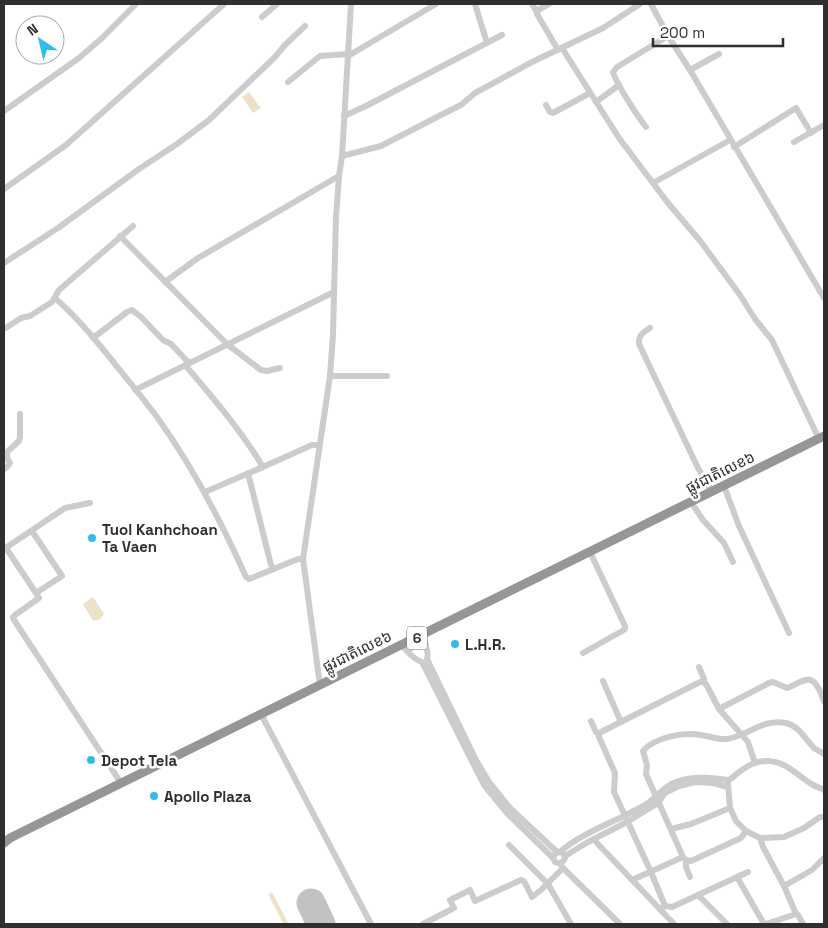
<svg xmlns="http://www.w3.org/2000/svg" width="828" height="928" font-family="'Space Grotesk','Noto Sans Khmer',sans-serif">
  <style>
    .water { fill: #ede2c8 }
    .lines { fill: none; stroke-linecap: round; stroke-linejoin: round }
    .canal { stroke: #ede2c8; stroke-width: 4.5 }
    .runway { stroke: #c2c2c2; stroke-width: 29 }
    .minor { stroke: #ccc; stroke-width: 6 }
    .highway { stroke: #969696; stroke-width: 9 }
    .poi-dot { fill: #2abeed; stroke: #fff; stroke-width: 2 }
    .labels { text-anchor: middle; dominant-baseline: central; stroke-width: 5; stroke-linejoin: round; paint-order: stroke }
    .shield { fill: #fff; stroke: #6d6d6d; stroke-width: 1 }
    .shield-label { font-size: 14px; font-weight: bold; fill: #2f2f2f }
    .street-label { font-size: 15px; fill: #2f2f2f; stroke: #fff }
    .poi-label { font-size: 15px; font-weight: bold; fill: #2f2f2f; stroke: #fff; text-anchor: start }
  </style>
  <rect width="100%" height="100%" fill="#fff"/>
  <g class="water">
    <polygon points="249,92 261,108 253,113 242,97"/>
    <polygon points="93,597 104,614 101,619 93,621 83,604"/>
  </g>
  <g class="lines">
    <polyline class="canal" points="271,895 286,924"/>
    <polyline class="runway" points="311,903 321,924"/>
    <g class="minor">
      <polyline points="475,4 487,43"/>
      <polyline points="532,4 537,12"/>
      <polyline points="549,4 538,10 537,14 558,50"/>
      <polyline points="651,4 668,36 690,70 824,298"/>
      <polyline points="262,17 277,4"/>
      <polyline points="562,48 619,138 668,203 701,242 740,295 755,319 772,340 819,439"/>
      <polyline points="348,56 436,4"/>
      <polyline points="690,70 719,54"/>
      <polyline points="288,82 320,56 348,54"/>
      <polyline points="596,102 619,85"/>
      <polyline points="546,105 550,112 553,113 590,93"/>
      <polyline points="4,111 79,58 102,38 136,4"/>
      <polyline points="344,116 366,106 502,35"/>
      <path d="M646,127C638,117 616,83 613,72L617,67L668,36"/>
      <polyline points="794,142 824,125"/>
      <polyline points="734,147 796,108 811,133"/>
      <polyline points="342,156 381,146 439,116 461,105 475,93 532,62 603,28 640,4"/>
      <polyline points="653,183 730,140"/>
      <polyline points="4,189 66,145 224,4"/>
      <polyline points="120,236 227,344 261,370 267,371 280,368"/>
      <polyline points="4,263 58,228 139,169 177,144 209,120 274,58 285,45 305,26"/>
      <polyline points="165,282 198,258 339,176"/>
      <path d="M55,298C79,319 99,344 119,369C132,385 145,401 157,417C193,467 221,521 246,577L249,579L298,559H303"/>
      <path d="M650,328C644,332 638,335 639,344L698,468L712,492"/>
      <polyline points="4,329 21,318 30,316 52,302 59,290 133,226"/>
      <polyline points="93,338 127,312 132,310 141,317 163,340 171,344 189,363"/>
      <path d="M185,365C213,398 241,430 263,467"/>
      <polyline points="330,376 387,376"/>
      <polyline points="135,390 334,292"/>
      <polyline points="4,469 7,467 10,463 7,458 7,452 19,441 20,437 20,414"/>
      <polyline points="248,473 271,565 274,569"/>
      <polyline points="724,486 739,526 789,633"/>
      <polyline points="205,492 263,467 312,445 319,445"/>
      <polyline points="691,502 703,520 724,543 733,562"/>
      <polyline points="32,531 62,576 36,593 39,598 15,615 13,617 14,620 121,783"/>
      <polyline points="6,548 36,593"/>
      <polyline points="4,549 65,508 90,503"/>
      <path d="M423,635C424,644 430,650 427,659L476,760L489,782L510,808L557,852"/>
      <path d="M401,645C408,651 412,659 422,662L484,785L507,813L553,858L555,862C560,864 563,863 565,858L563,853C558,851 555,853 553,858"/>
      <path d="M409,651C413,645 417,643 424,643"/>
      <polyline points="583,653 622,631 625,629 625,626 590,552"/>
      <polyline points="699,667 704,679 703,682 706,684 719,709 748,742 755,763"/>
      <polyline points="603,681 621,722"/>
      <polyline points="320,685 303,559 330,376 333,335 336,217 339,176 342,156 351,4"/>
      <path d="M719,709L769,683L773,682L787,688C794,686 799,681 806,680C816,677 821,694 824,701"/>
      <polyline points="261,714 371,924"/>
      <polyline points="591,721 596,732 599,734 599,737 615,773 614,792 651,872 665,906"/>
      <polyline points="599,734 601,732 700,682 703,682"/>
      <polyline points="728,784 730,808 736,821 746,831 760,838 784,837 804,828 820,817 824,817"/>
      <polyline points="671,829 691,824 730,808"/>
      <polyline points="760,838 763,847 784,886 796,914 798,915 803,924"/>
      <polyline points="594,839 597,843 674,924"/>
      <polyline points="509,845 548,884 571,924"/>
      <path d="M560,852C575,838 605,825 624,816C631,812 638,809 645,805C656,798 665,785 679,781C696,776 712,778 729,780C737,774 745,766 755,763C779,755 792,771 810,783C814,786 820,788 824,790"/>
      <polyline points="565,856 588,842 627,822 645,811 658,803 665,793 679,786 695,782 713,783 728,787"/>
      <polyline points="686,860 691,861 741,838 746,831"/>
      <polyline points="561,865 563,868 620,924"/>
      <path d="M690,877L686,867V860L683,857L646,774L647,765L643,751C655,737 683,732 701,735C710,736 718,740 727,739C748,736 763,718 786,723C799,726 805,739 814,748C817,750 821,752 824,754"/>
      <polyline points="737,877 764,924"/>
      <polyline points="632,880 683,857"/>
      <polyline points="784,886 812,870 824,858"/>
      <polyline points="698,895 727,924"/>
      <polyline points="662,908 665,906 672,907 748,872"/>
      <polyline points="423,924 454,908 450,900 470,890 475,901 521,880 524,881 532,897 541,890 563,868"/>
      <polyline points="766,924 796,914"/>
    </g>
    <polyline class="highway" points="4,843 10,838 824,436"/>
  </g>
  <g class="poi-dot">
    <circle cx="92" cy="538" r="5"/>
    <circle cx="455" cy="644" r="5"/>
    <circle cx="91" cy="760" r="5"/>
    <circle cx="154" cy="796" r="5"/>
  </g>
  <g class="labels">
    <rect class="shield" x="407" y="626.5" width="20" height="23" rx="4"/>
    <g class="shield-label">
      <text x="417" y="638">6</text>
    </g>
    <g class="street-label">
      <text transform="translate(720 472) rotate(-26)">ផ្លូវជាតិលេខ៦</text>
      <text transform="translate(357 651) rotate(-26)">ផ្លូវជាតិលេខ៦</text>
    </g>
    <g class="poi-label">
      <text x="102" y="529">Tuol Kanhchoan<tspan x="102" dy="17">Ta Vaen</tspan></text>
      <text x="465" y="644">L.H.R.</text>
      <text x="101" y="760">Depot Tela</text>
      <text x="164" y="796">Apollo Plaza</text>
    </g>
  </g>
  <rect width="828" height="928" fill="none" stroke="#2f2f2f" stroke-width="10"/>
  <g transform="translate(40 40) rotate(325)"><circle r="24" fill="#ffffff" stroke="#acacac"/>
  <path d="M0-4L9 19L0 12L-9 19Z" fill="#2abeed"/>
  <text y="-8" font-size="14" font-weight="bold" text-anchor="middle" fill="#2f2f2f">N</text>
  </g>
  <path d="M653 38v8h130v-8" fill="none" stroke="#2f2f2f" stroke-width="2.5"/>
  <text x="660" y="38" font-size="15" fill="#2f2f2f" stroke="#ffffff" stroke-width="4" paint-order="stroke">200 m</text>
</svg>
